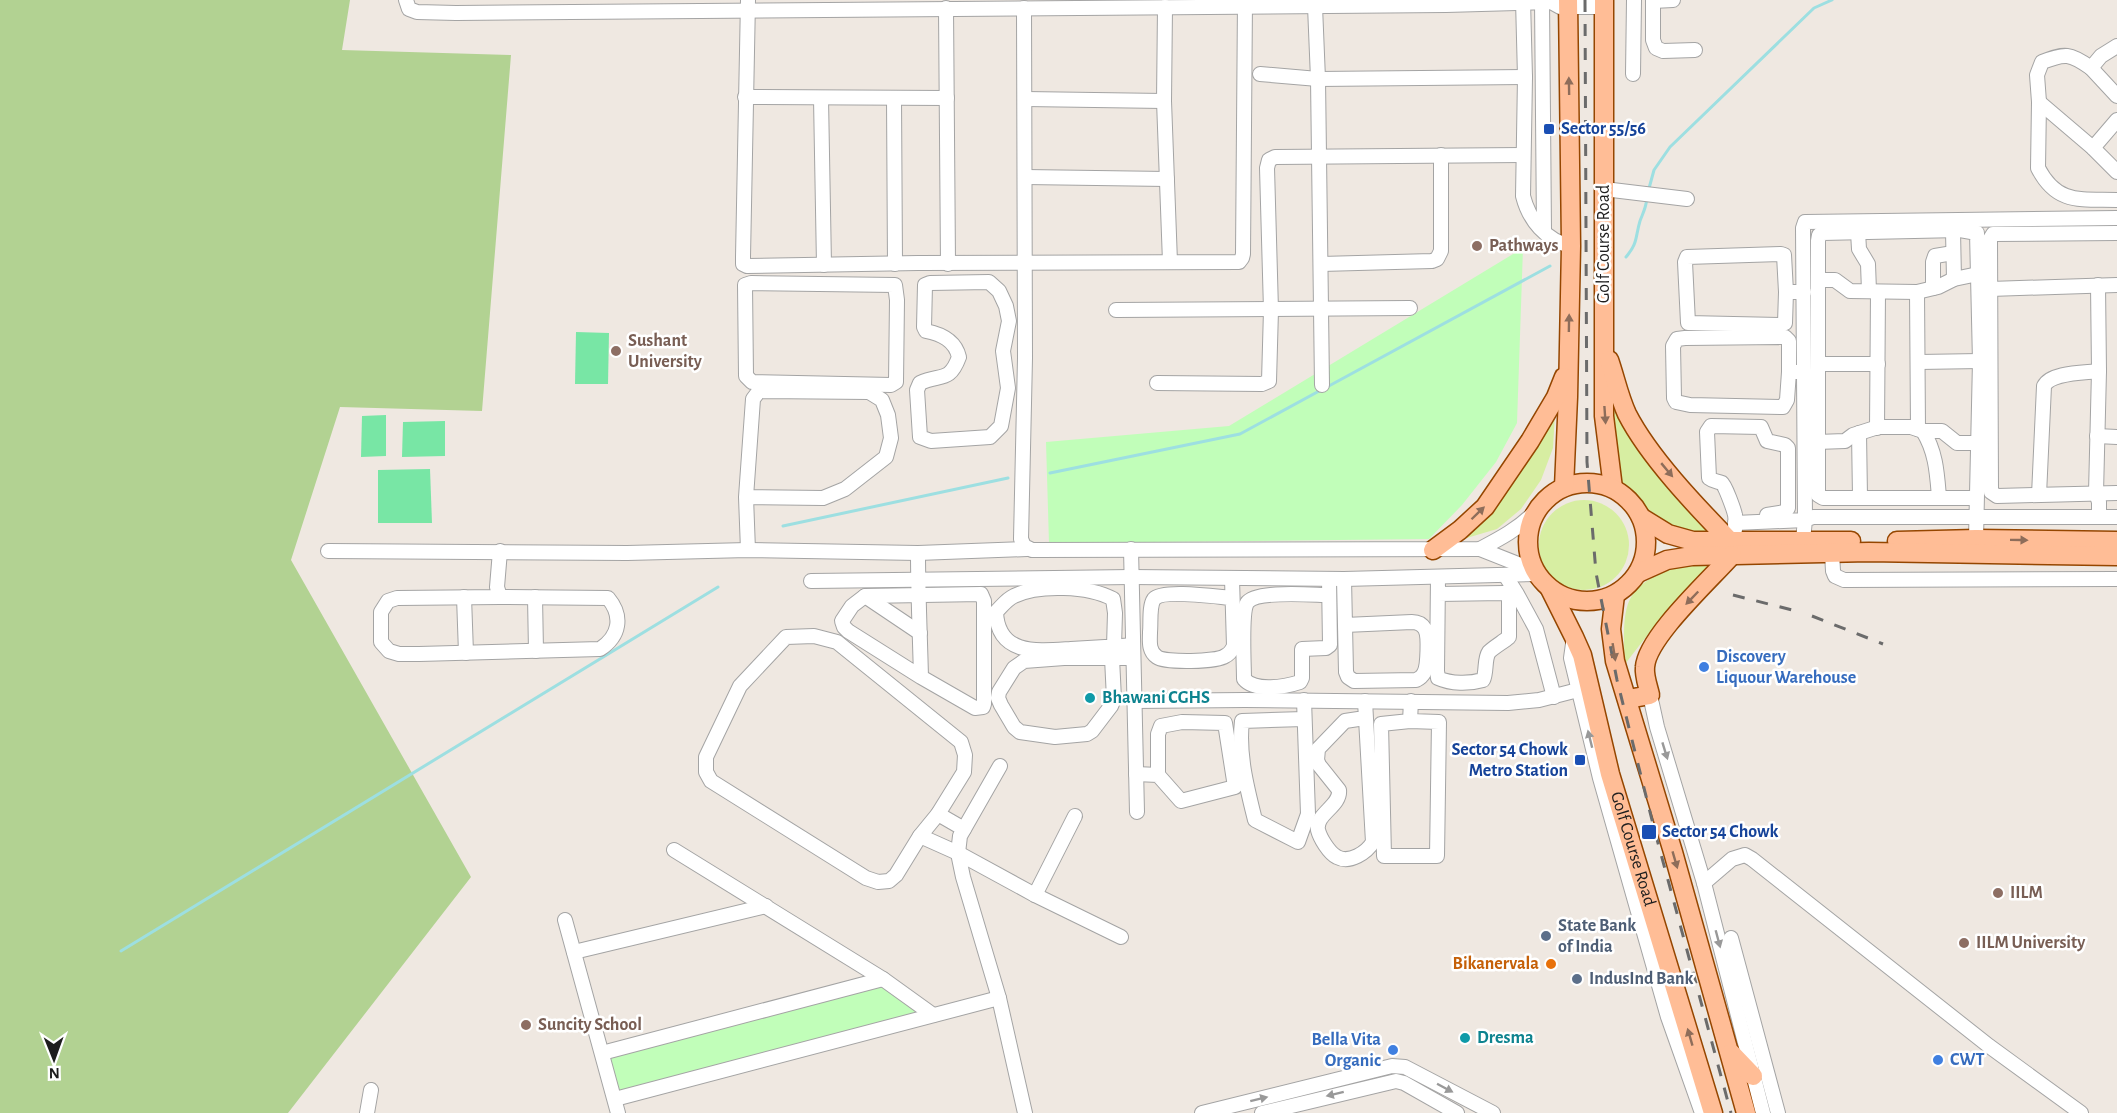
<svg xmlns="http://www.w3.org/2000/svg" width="2117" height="1113" font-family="'Alegreya Sans',sans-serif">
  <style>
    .grass { fill: #d7eea2 }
    .forest { fill: #b2d292 }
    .park { fill: #c1feb9 }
    .pitch { fill: #78e6a5 }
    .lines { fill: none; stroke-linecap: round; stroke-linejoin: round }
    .stream { stroke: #9ddfe1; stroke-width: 3 }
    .minor-casing { stroke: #a4a4a4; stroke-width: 16 }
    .major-casing { stroke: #954600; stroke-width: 21 }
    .minor { stroke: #fff; stroke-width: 14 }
    .major { stroke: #ffbd96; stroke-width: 18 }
    .rail { stroke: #6b6b6b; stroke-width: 3; stroke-dasharray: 12 12; stroke-linecap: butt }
    .oneway { fill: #8e6d5a }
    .oneway2 { fill: #999 }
    .transit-dot { fill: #1a4fb4; stroke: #fff; stroke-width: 2 }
    .education-dot { fill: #8d6e63; stroke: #fff; stroke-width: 2 }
    .shop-dot { fill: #3f7fe0; stroke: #fff; stroke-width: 2 }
    .culture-dot { fill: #0f9aa8; stroke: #fff; stroke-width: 2 }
    .service-dot { fill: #5c6f8a; stroke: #fff; stroke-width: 2 }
    .food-dot { fill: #e8710a; stroke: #fff; stroke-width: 2 }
    .labels { text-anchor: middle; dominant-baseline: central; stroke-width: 5; stroke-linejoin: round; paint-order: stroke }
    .transit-label { font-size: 18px; font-weight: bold; fill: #164399; stroke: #fff; text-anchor: start }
    .street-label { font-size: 18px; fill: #1d1d1d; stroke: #fff }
    .education-label { font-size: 18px; font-weight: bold; fill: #785e54; stroke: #fff; text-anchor: start }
    .shop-label { font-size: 18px; font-weight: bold; fill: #366cbe; stroke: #fff; text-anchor: start }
    .culture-label { font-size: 18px; font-weight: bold; fill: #0d838f; stroke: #fff; text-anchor: start }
    .service-label { font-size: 18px; font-weight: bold; fill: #4e5e75; stroke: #fff; text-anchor: start }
    .food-label { font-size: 18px; font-weight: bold; fill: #c56008; stroke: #fff; text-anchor: end }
  </style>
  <rect width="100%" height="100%" fill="#efe8e1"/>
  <g class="grass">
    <polygon points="1609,396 1710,531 1687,531 1664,527 1648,515 1617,477"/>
    <polygon points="1555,413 1553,448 1541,480 1521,509 1497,529 1460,540"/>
    <circle cx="1584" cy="545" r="45"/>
    <path d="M1691,562H1714L1663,615L1625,664C1622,597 1624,584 1691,562Z"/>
  </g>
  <polygon class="forest" points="0,0 350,0 342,50 511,55 482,411 340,407 291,560 471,877 288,1113 0,1113"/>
  <g class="park">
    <polygon points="1523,248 1517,423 1496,462 1462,505 1429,539 1049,543 1046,442 1229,426"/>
    <polygon points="881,985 921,1014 617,1093 608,1055"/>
  </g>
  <g class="pitch">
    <polygon points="576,332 609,333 608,384 575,384"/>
    <polygon points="386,415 386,456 361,457 362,416"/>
    <polygon points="445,421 445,456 402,457 403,422"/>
    <polygon points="430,469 432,523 378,523 378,470"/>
  </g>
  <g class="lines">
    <g class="stream">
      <polyline points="1648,192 1654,170 1670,147 1814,8 1832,0"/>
      <path d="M1626,257C1638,243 1635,238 1640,221C1643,213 1646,208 1647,198"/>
      <polyline points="1327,387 1550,266"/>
      <polyline points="1050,473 1240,434 1321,390"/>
      <polyline points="783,526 1008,478"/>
      <polyline points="121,951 718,587"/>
    </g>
    <defs>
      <g id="minor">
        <polyline points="406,0 409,9 417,12 456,13 1446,5 1551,2 1560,7 1604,7"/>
        <polyline points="748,0 743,257 743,264 747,266 918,263 1239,262 1242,258 1243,254 1245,0"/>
        <path d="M1523,0L1525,77L1523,196C1529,220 1546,241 1571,246"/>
        <polyline points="1542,0 1544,231"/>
        <polyline points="1653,0 1653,40 1656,48 1663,51 1695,50"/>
        <polyline points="1653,1 1673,0"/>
        <polyline points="1315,6 1318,79 1322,385"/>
        <polyline points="1165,7 1164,101 1170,262"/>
        <polyline points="946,8 948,264"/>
        <path d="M1024,8L1025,358L1021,539L1024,546L1032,550L1480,549C1501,538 1518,529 1535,512"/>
        <path d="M2117,46L2101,56L2091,68C2070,53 2065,53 2042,62L2037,75L2039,102L2038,168C2057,205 2081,199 2117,200"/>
        <polyline points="2091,68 2117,96"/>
        <polyline points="1260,74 1318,79 1525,77"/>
        <polyline points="1633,74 1634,0"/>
        <polyline points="745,97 947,98"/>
        <polyline points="821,98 824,265"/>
        <polyline points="894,98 895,264"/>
        <polyline points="1025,99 1164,101"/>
        <polyline points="2039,102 2093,148 2117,172"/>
        <polyline points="2093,148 2117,120"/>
        <polyline points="1025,177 1167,179"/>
        <polyline points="1604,189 1687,199"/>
        <polyline points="1953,231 1954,279"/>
        <polyline points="1858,232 1859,249 1868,264 1869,291"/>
        <polyline points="2117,233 1993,234 1990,239 1991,492 1997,496 2117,493"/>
        <polyline points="1321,264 1432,261 1437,259 1441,251 1441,155"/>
        <polyline points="1819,280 1835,280 1850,291 1917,292 1938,287 1954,279 1978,274"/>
        <path d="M989,282L999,291L1006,306L1009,321L1003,351L1008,388L1001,426L990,437L931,441L920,437L917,390L920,383C940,373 949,384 959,357C955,340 941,334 926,331L924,327L925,285L930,283Z"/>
        <polygon points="751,283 895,285 897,300 896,382 891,385 752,382 746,376 745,285"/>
        <polyline points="2098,285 2099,371 2096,493 2099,502 2099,517"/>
        <polyline points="1933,288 1933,262 1935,256 1953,253"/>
        <polyline points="1990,289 2117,285"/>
        <polyline points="1786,292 1784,255 1781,254 1687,257 1685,262 1688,323 1779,325 1785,323 1786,292 1804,292"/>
        <polyline points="1917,292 1918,429"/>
        <polyline points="1116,310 1410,308"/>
        <polyline points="1919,362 1980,361"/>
        <polyline points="1819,364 1878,364"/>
        <polyline points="1789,372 1789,341 1785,337 1685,338 1677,339 1673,346 1674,398 1676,402 1690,405 1783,407 1787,400 1789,372 1804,372"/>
        <polyline points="1157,383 1262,384 1269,381 1271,310 1267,168 1269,160 1275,157 1523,155"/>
        <polyline points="1877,428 1878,292"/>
        <path d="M1923,431C1936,452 1937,473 1939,497"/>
        <polyline points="1859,433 1860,497"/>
        <polyline points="2097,436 2117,437"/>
        <polyline points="1817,442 1845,441 1853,435 1878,427 1911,427 1923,431 1942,431 1957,443 1979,443"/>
        <path d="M2039,495L2044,386C2051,372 2085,373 2099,371"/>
        <polyline points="746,497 823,498 845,489 886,457 891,438 888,415 882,400 869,392 759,391 753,399 746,497 748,550"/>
        <polyline points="1735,523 1805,520 1803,228 1805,222 2117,218"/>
        <path d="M1735,530C1735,525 1736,519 1735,515C1734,510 1725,485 1722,483C1718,481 1714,482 1709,478L1707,432L1711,426L1761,427L1767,441L1785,445L1788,448V508L1785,512L1767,515"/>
        <polyline points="1976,539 1980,361 1977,233 1960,230 1822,233 1819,235 1818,241 1818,495 1823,498 1977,498"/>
        <polyline points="1803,540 1805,520 1813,517 2117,517"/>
        <polyline points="1131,549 1137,812"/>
        <polyline points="1480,549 1533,570"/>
        <polyline points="328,551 627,553 748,550 918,553 1027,549"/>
        <path d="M918,553C918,594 920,636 921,677L975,708L983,707L984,704V601L981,594L865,596L852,606L842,621L844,627L848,631L921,677"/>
        <polyline points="1832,553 1833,571 1835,576 1844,580 2117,579"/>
        <polyline points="1505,575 1517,594 1536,629 1554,697"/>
        <path d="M1232,579L1234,646C1232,650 1230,654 1225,656C1217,662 1165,663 1157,657C1148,651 1150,640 1150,632C1151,623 1149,606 1154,599C1163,589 1218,597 1232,598"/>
        <path d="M1329,579L1330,645L1326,648L1302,649V678L1300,682C1285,687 1255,692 1244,679C1244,665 1241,613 1247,603C1255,590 1313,595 1329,595"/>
        <path d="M1344,579L1346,672L1348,677L1354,681L1416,680C1420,678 1421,678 1424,673C1428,666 1429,635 1425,629C1422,624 1417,622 1412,622L1345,625"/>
        <polyline points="811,581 1131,577 1344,579 1536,574"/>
        <path d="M1438,594L1504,593L1509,595V637C1503,642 1494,647 1489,652C1484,659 1487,672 1483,680C1469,684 1451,684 1438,678L1437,671L1438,577"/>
        <polyline points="865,596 920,633"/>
        <polyline points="464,597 466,653"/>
        <path d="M500,597L397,598L388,601L381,612V642L389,651L399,654H419L600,649C620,636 623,616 608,598L500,597L497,587L500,551"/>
        <polyline points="535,597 536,651"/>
        <polygon points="814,636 837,642 961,742 965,755 964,772 938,814 920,836 896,875 889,881 878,882 866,878 711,781 706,772 706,757 740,686 786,637"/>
        <polyline points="1574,637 1571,658 1600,778 1668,1017 1702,1113"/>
        <path d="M1114,646L1115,613L1113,599C1089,586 1039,584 1014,596C1007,599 1002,606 996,612C998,656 1038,651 1071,649C1088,648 1105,647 1122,646L1133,645"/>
        <polyline points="1112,658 1114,699 1111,706 1092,731 1087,734 1055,737 1020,732 1014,727 1001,705 998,698 999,692 1014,668 1024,661 1064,658 1133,658"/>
        <polyline points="1650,695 1657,727 1704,883 1763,1113"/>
        <path d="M1304,700L1308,814L1298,842L1255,820C1247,788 1238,754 1242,721L1304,719"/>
        <polyline points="1134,701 1245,700 1508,703 1539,700 1578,690"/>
        <path d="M1365,701L1373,842C1367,852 1350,864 1337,857C1329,853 1320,838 1318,830C1315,814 1341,806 1339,790L1319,765L1317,760L1318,749L1345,721L1365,718"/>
        <polyline points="1410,721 1381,724 1384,856 1437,856 1439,722 1410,721 1411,701"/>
        <polyline points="1000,766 960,836 958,853 963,877 999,998 1025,1113"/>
        <polyline points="1136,774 1158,775 1181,801 1235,787 1225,723 1182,722 1161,726 1158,734 1158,775"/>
        <polyline points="938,814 964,829"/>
        <polyline points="920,836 958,853 1035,895 1121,937"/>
        <polyline points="674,850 883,979 933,1015"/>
        <polyline points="1704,883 1732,859 1745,855 1752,859 1989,1046 2081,1113"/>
        <polyline points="1035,895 1075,816"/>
        <polyline points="565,920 618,1113"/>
        <polyline points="1731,938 1778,1113"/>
        <polyline points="574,952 766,906"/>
        <polyline points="602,1053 883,979"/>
        <polyline points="615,1099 999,998"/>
        <polyline points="367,1113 371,1090"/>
        <polyline points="1202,1113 1392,1066 1405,1067 1493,1113"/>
        <polyline points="1262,1113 1396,1081 1404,1083 1457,1113"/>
      </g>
      <g id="major">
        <polyline points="1604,0 1604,416 1613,488"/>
        <path d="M1609,360C1615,377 1619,397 1627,414C1649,457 1696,506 1730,541"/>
        <circle cx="1587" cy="542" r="59"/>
        <polyline points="1564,487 1568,397 1571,246 1568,0"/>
        <polyline points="1642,518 1668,534 1693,541 1851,541"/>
        <polyline points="1897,541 1976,539 2117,541"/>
        <polyline points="1433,550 1460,530 1485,507 1530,441 1556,397 1564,377"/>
        <polyline points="1638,573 1667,560 1692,556 1869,552 2117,556"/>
        <path id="s1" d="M1550,589L1574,637L1582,655L1610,774L1713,1113"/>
        <polyline points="1615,595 1611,629 1615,661 1673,852 1746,1113"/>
        <path d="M1628,699L1650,695C1648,686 1644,676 1645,667C1647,637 1710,580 1732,555"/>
        <polyline points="1731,1053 1753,1076"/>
      </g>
    </defs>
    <use href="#minor" class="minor-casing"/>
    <use href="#major" class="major-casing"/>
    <use href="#minor" class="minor"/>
    <use href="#major" class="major"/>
    <g class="rail">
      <polyline points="1585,0 1587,462 1596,573 1617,680 1655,832 1731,1113"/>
      <polyline points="1733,595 1796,611"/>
      <polyline points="1812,616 1883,644"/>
    </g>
  </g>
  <defs><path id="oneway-solid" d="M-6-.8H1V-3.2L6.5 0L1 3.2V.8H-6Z" transform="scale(1.5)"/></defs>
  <g class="oneway">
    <use href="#oneway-solid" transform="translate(1569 86) rotate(-91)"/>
    <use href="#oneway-solid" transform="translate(1569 323) rotate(-89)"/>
    <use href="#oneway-solid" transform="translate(1605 415) rotate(86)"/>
    <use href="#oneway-solid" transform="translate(1667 470) rotate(50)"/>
    <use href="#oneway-solid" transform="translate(1478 513) rotate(-44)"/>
    <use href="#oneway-solid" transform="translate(2019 540) rotate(1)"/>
    <use href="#oneway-solid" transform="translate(1692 598) rotate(134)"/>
    <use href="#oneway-solid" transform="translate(1614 652) rotate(81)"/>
    <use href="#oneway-solid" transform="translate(1675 860) rotate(74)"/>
    <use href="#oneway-solid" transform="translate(1690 1037) rotate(-106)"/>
  </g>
  <g class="oneway2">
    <use href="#oneway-solid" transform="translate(1590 739) rotate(-104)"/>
    <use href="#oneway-solid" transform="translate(1665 751) rotate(73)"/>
    <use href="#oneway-solid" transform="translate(1718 939) rotate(75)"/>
    <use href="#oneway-solid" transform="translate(1445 1088) rotate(28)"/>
    <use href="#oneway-solid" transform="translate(1335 1094) rotate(166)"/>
    <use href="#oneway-solid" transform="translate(1259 1099) rotate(-14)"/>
  </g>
  <g class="transit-dot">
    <rect x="1543" y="123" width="12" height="12" rx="3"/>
    <rect x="1574" y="754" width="12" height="12" rx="3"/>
    <rect x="1641" y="824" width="16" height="16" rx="3"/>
  </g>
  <g class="education-dot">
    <circle cx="1477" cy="246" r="6"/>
    <circle cx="616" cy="351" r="6"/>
    <circle cx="1998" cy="893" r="6"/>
    <circle cx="1964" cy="943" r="6"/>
    <circle cx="526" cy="1025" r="6"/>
  </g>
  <g class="shop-dot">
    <circle cx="1704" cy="667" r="6"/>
    <circle cx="1393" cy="1050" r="6"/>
    <circle cx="1938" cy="1060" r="6"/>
  </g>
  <g class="culture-dot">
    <circle cx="1090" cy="698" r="6"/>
    <circle cx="1465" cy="1038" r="6"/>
  </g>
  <g class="service-dot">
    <circle cx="1546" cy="936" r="6"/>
    <circle cx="1577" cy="979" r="6"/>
  </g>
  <circle class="food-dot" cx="1551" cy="964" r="6"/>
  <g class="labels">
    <g class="transit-label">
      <text x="1561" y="129">Sector 55/56</text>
      <text x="1568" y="750" text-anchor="end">Sector 54 Chowk<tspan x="1568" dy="21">Metro Station</tspan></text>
      <text x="1662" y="832">Sector 54 Chowk</text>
    </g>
    <g class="street-label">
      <text transform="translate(1604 244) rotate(-90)">Golf Course Road</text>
      <text stroke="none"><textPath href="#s1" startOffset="274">Golf Course Road</textPath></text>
    </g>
    <g class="education-label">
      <text x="1489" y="246">Pathways</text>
      <text x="628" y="341">Sushant<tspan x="628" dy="21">University</tspan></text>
      <text x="2010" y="893">IILM</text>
      <text x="1976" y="943">IILM University</text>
      <text x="538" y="1025">Suncity School</text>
    </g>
    <g class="shop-label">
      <text x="1716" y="657">Discovery<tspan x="1716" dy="21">Liquour Warehouse</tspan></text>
      <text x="1381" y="1040" text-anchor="end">Bella Vita<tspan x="1381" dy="21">Organic</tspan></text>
      <text x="1950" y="1060">CWT</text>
    </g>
    <g class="culture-label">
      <text x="1102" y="698">Bhawani CGHS</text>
      <text x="1477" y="1038">Dresma</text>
    </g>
    <g class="service-label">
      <text x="1558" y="926">State Bank<tspan x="1558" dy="21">of India</tspan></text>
      <text x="1589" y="979">IndusInd Bank</text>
    </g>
    <g class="food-label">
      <text x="1539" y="964">Bikanervala</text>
    </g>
  </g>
  <g transform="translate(54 1059) rotate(179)" stroke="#ffffff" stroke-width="4.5" paint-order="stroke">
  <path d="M0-4.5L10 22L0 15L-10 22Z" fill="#1d1d1d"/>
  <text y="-9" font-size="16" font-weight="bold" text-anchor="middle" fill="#1d1d1d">N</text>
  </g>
</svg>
